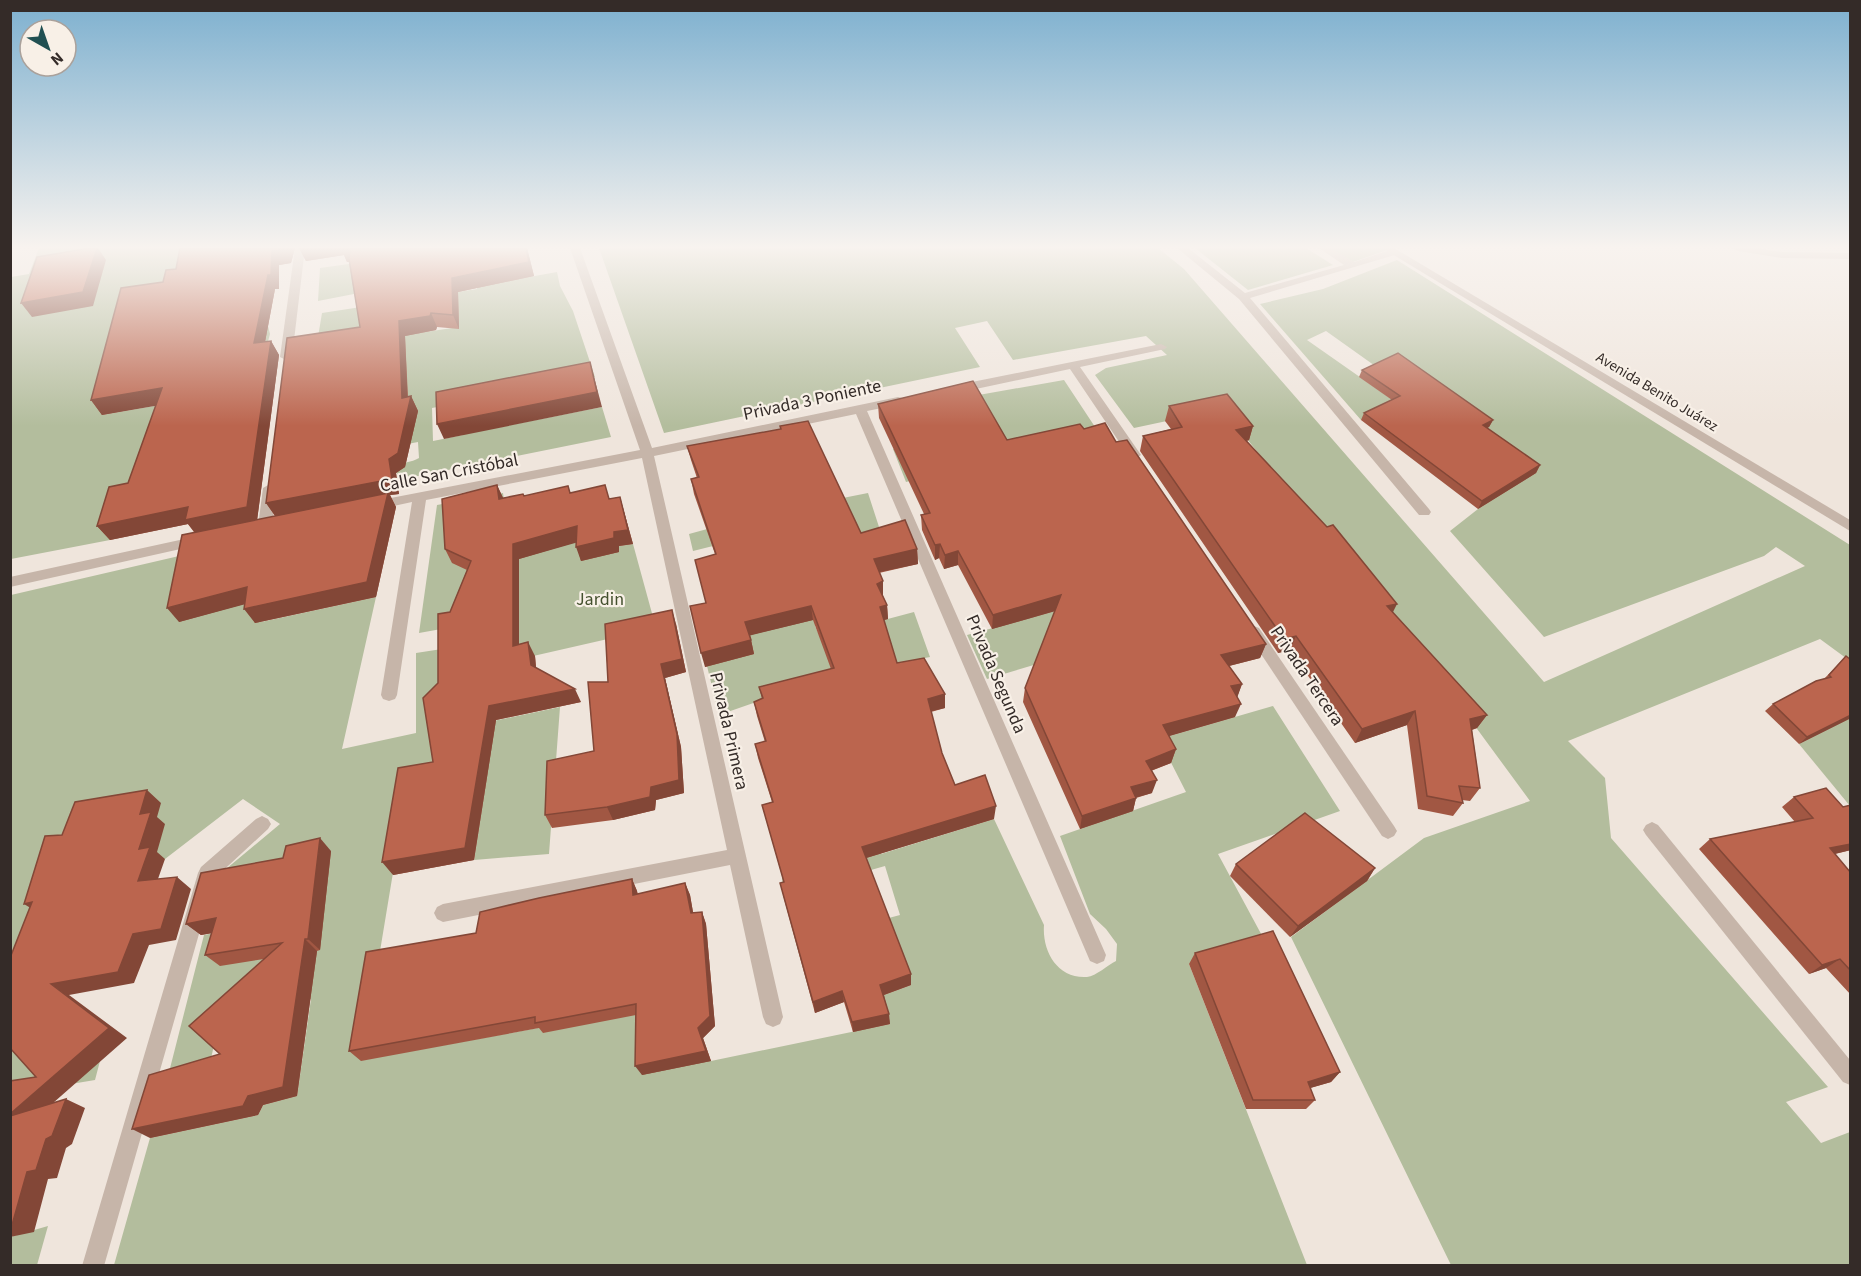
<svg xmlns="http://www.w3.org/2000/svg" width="1861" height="1276" font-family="'Source Sans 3',sans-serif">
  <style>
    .green { fill: #b3bd9d; fill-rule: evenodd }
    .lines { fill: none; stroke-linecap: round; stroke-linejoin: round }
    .lane { fill: #c6b5a9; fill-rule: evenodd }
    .street { fill: #c6b5a9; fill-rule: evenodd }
    .wall { fill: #a15743 }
    .shaded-wall { fill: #834737 }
    .building { fill: #bb654e; stroke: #834737; stroke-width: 1.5 }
    .labels { text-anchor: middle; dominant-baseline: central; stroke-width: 4.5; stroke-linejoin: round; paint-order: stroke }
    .far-street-label { font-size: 15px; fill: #342b28; stroke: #f8f0e7 }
    .street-label { font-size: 18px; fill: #342b28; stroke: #f8f0e7 }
    .park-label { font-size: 18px; fill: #44502e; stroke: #f8f0e7 }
  </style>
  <rect width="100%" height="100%" fill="#efe5dc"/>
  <g class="green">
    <polygon points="39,248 190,248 268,326 270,334 263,360 106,398 102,415 258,388 120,501 110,540 11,559 11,277 29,274"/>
    <path d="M464,248L458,292L477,289L474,258L518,279L557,272L560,286L573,311L595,377L495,396L496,428L602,407L611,437L398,480L396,468C403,461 411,463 419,458L418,442L402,445L316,349L322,313L361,307L359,293L318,301L320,268ZM405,322L459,327L405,335ZM463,402V435L433,441L432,408Z"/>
    <polygon points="599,248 1158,248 1184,269 1544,682 1805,566 1776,547 1764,556 1544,637 1450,531 1478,509 1536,472 1479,433 1489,427 1378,368 1326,331 1307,340 1397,403 1361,420 1260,304 1323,289 1397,260 1850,545 1850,661 1820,639 1568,741 1605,778 1611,838 1828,1087 1786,1102 1821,1143 1850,1132 1850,1265 1451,1265 1291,937 1424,838 1530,801 1461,707 1223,409 1134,428 1095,375 1106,368 1167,355 1146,336 1013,360 987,321 955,328 980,367 664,433"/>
    <polygon points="1195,248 1306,248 1333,265 1248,290"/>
    <polygon points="1329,248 1387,248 1390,249 1353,262"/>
    <polygon points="1064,380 1099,433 906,482 893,449 990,427 973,396"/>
    <path d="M503,493L504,500L535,538L582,541L619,552V546L633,544L656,628L446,676L436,733L560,707L549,854L474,860L488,768L408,782L362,1060L543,1027L621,943L711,1061L890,1024L881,996L911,985L885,919L900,915L885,866L783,895L782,877L833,864L762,700L719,715L707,666L717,545L693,551L689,534L762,514L868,493L880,530L815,626L820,637L914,612L930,657L894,664L881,854L994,819L1044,925C1042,951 1057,979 1087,977C1096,976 1108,965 1116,961L1117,944L1106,929L1090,914L1060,836L1186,792L1159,739L1273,706L1340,811L1218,854L1266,943L1189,964L1307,1265H114L150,1138L258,1115L263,1105L297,1096L311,999L214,1045L208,1072L166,1084L204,935L230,930L226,869L280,824L243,799L165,859L154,861L47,975L100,1061L95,1080L11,1094V595L192,553L254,565L261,622L376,597L342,749L416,733V653L519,637V604L458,626L419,633L437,505Z"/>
    <polygon points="1059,610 1091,648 987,679 967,635"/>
    <polygon points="1850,718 1850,806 1799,744"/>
    <polygon points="48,1226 37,1265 11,1265 10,1237"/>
  </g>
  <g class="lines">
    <polygon class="lane" points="1177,248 1188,248 1245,293 1344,265 1319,248 1330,248 1354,262 1390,250 1398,250 1398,254 1250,298 1429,509 1431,512 1429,515 1419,515 1239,299"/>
    <g class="street">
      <polygon points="295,248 305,248 292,357 286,360 280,357"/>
      <polygon points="570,248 580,248 652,448 898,397 902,398 902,404 867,411 1106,955 1104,961 1097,964 1090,961 856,414 654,456 783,1017 780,1024 773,1027 766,1024 763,1017 730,865 443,922 437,919 434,913 437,907 443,904 727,850 642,458 426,500 397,695 395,699 389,701 383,699 381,695 412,502 375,510 370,508 368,505 370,502 640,450"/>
      <polygon points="1382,248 1394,248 1850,520 1850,531"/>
      <polygon points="1733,248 1755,248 1782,252 1850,253 1850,259 1782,258 1738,251"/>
      <polygon points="1161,344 1167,347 1165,349 1080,367 1141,455 1135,459 1130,458 1070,369 957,393 951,389 957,385"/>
      <polygon points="270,484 277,488 272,526 265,531 258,526 263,488"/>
      <polygon points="198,536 203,538 205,541 203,544 10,587 10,577"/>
      <polygon points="1254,626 1259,628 1394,826 1397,831 1394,836 1388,839 1382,836 1249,636 1247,632 1249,628"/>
      <polygon points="262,816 268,819 271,824 268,829 215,878 104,1266 82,1266 198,873 201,867 256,819"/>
      <polygon points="1652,822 1658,825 1850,1060 1850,1085 1843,1082 1646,835 1643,830 1646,825"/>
    </g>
  </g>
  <g class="wall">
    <polygon points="180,248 295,248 291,263 279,265 279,289 275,289 265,342 271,341 279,355 257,520 275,516 266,503 360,327 349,262 347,262 344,255 306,261 299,248 527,248 534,276 458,292 459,329 437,327 436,330 405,336 408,397 411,396 418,411 405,467 396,473 399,494 390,495 396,507 376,597 255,623 244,604 179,622 194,532 188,524 110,540 97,526 128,483 156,405 102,415 91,400 163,282 176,269"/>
    <polygon points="1362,370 1493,420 1489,427 1487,428 1540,465 1536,473 1478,509 1361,420 1364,413 1392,400 1359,377"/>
    <polygon points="878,404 1007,440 1084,429 1116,442 1266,644 1260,658 1229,666 1242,684 1237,697 1235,717 1169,736 1176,749 1171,763 1151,771 1152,793 1136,798 1133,811 1080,829 1023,702 1025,688 1055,611 992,629 958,565 944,569 939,558 935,560 922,530 921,515 924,514 879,418"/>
    <polygon points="1169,406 1253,426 1249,440 1247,441 1393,613 1487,715 1477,728 1472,730 1480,788 1470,801 1462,800 1463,803 1453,816 1418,809 1407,725 1355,743 1290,650 1278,653 1140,451 1143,436 1171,429 1165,421"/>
    <polygon points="687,446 861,533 917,549 918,564 879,573 883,581 883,596 887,605 888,619 884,620 897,663 945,708 931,712 942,753 955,785 994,819 866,858 911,974 911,985 884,995 890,1024 853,1032 844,1002 815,1013 783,895 784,883 762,805 772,802 758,758 755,744 765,742 757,716 754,702 762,699 759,687 831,669 813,620 750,635 754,654 705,667 706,603 715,554 694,494 691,479 697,478 691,460"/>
    <polygon points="497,485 503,498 523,494 524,496 571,492 609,499 620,497 633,544 619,546 619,552 581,561 576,542 519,559 519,644 535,656 536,668 581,702 496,720 474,860 393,875 433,762 438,683 450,612 467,570 452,563 445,549"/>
    <polygon points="676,624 686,672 665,678 681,747 684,793 656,800 655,810 613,820 552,828 545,815 594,751 608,682"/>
    <polygon points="1846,656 1851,718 1799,744 1765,711 1773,704 1824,679"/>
    <polygon points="1794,797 1843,807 1851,805 1851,850 1835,854 1851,873 1851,995 1826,968 1809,974 1699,849 1710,839 1795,822 1782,807"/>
    <polygon points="331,851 320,950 317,951 297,1096 263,1105 258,1115 150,1138 220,1054 264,959 220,966 205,955 212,933 201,935 186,924"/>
    <polygon points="1236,864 1375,868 1367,881 1290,937 1230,876"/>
    <polygon points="632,879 637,891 638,894 685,883 690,895 693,912 702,912 706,924 715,1026 703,1038 711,1061 642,1075 636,1015 543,1033 539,1028 361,1061 349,1051 476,933"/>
    <polygon points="1195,953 1340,1072 1331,1082 1310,1088 1315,1100 1306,1109 1246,1109 1189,964"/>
  </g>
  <g class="shaded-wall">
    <polygon points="97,248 98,248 106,260 93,306 32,317 21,303"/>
    <polygon points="284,248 295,248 291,263 279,265 279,289 275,289 262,358 254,343 268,275 272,251"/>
    <polygon points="299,248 350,248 356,261 347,262 344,255 306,261"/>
    <polygon points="526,248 527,248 534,276 458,292 459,329 453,315 452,278"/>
    <polygon points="431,313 437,327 436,330 405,336 408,408 411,396 418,411 405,467 396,473 399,494 390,495 396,507 376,597 255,623 244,609 276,517 266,503 389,459 402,398 399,321"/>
    <polygon points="271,341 279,355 257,521 196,534 188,524 110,540 97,526"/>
    <polygon points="590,362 602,407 444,439 437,424"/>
    <polygon points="162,388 172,403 102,415 91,400"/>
    <polygon points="1493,420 1489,427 1479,433 1483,425"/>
    <polygon points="1253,426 1249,440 1232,444 1236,430"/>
    <polygon points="1540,465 1536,473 1478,509 1482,501"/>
    <polygon points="497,485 504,500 499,499"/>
    <polygon points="620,497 633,544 619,546 619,552 581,561 576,547 614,532"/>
    <polygon points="577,526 582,541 519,559 519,660 513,646 513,544"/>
    <polygon points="940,544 939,558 935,560 935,545"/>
    <polygon points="917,549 918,564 875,573 874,559"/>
    <polygon points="958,551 958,565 944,569 945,555"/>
    <polygon points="883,581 883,595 878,598 877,584"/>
    <polygon points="247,587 257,601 179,622 167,608"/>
    <polygon points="1061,595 1059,610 992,629 993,615"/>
    <polygon points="1397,604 1390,618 1387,606"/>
    <polygon points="887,605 888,619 881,621 880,607"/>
    <polygon points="811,606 813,620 748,636 745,622"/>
    <polygon points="672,610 676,624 686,672 665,678 681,747 684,793 656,800 655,810 613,820 607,807 651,787 661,664"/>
    <polygon points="1296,636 1290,650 1278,653 1284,639"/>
    <polygon points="751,640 754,654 705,667 701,653"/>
    <polygon points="528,642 535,656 537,679 531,665"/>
    <polygon points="1266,644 1260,658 1217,669 1221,655"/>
    <polygon points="1242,684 1237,698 1231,686"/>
    <polygon points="575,689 581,702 496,720 474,860 393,875 382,862 489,706"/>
    <polygon points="945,694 945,708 928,712 928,699"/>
    <polygon points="1241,704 1235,717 1159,739 1163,725"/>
    <polygon points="1415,711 1407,725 1355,743 1362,729"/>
    <polygon points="1487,715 1477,728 1461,733 1470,719"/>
    <polygon points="1851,715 1851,718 1799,744 1807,737"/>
    <polygon points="1176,749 1171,763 1142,774 1146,761"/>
    <polygon points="1157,780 1152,793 1127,800 1131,787"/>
    <polygon points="147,790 161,803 157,817 165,824 157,852 165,859 153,893 138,881 140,814"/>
    <polygon points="1136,798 1133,811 1080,829 1082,816"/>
    <polygon points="996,806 994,819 863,859 862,847"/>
    <polygon points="320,838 331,851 320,950 308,939"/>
    <polygon points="1851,844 1851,850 1817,858 1830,848"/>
    <polygon points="1375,868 1367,881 1290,937 1298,926"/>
    <polygon points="177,877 191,889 176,940 149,945 134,983 69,995 127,1038 28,1125 10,1118 10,1114 109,1028 51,984 133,934"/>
    <polygon points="632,879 637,891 638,907 633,895"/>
    <polygon points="685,883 690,895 695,924 691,913"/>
    <polygon points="32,902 42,915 24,904"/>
    <polygon points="702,912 706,924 715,1026 703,1038 711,1061 642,1075 635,1066 698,1028"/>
    <polygon points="216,918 230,930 201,935 186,924"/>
    <polygon points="305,939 317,951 297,1096 263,1105 258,1115 150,1138 132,1129 243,1106"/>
    <polygon points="1840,959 1826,968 1809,974 1822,965"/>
    <polygon points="911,974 911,985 881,996 880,985"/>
    <polygon points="842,991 844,1002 815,1013 813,1002"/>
    <polygon points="889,1014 890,1024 853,1032 852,1022"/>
    <polygon points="1340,1072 1331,1082 1300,1091 1308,1082"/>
    <polygon points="66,1099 85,1108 72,1144 66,1148 57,1178 48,1179 34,1232 10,1237 10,1225 27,1172 46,1139"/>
  </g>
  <g class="building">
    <polygon points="90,248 97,248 83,292 21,303 37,257"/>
    <polygon points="180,248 284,248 284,249 272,251 271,275 268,275 254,343 271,341 247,507 185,520 188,507 97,526 109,487 128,483 162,388 91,400 121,288 163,282 166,270 176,269"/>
    <polygon points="350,248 526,248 529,262 452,278 453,315 431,313 430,316 399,321 402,398 411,396 398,453 389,459 392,479 266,503 287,338 360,327 349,259"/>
    <polygon points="1398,353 1493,420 1483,425 1540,465 1482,501 1364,413 1400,396 1362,370"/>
    <polygon points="590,362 597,392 437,424 436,392"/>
    <polygon points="973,381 1007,440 1080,424 1084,429 1105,423 1116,442 1127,440 1266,644 1221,655 1242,684 1231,686 1241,704 1163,725 1176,749 1146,761 1157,780 1131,787 1136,798 1082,816 1025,688 1061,595 993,615 958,551 945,555 940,544 935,545 921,515 930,513 878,404"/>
    <polygon points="1227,394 1253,426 1236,430 1327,527 1333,525 1397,604 1387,606 1487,715 1470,719 1480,788 1459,786 1463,803 1427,796 1415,711 1362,729 1296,636 1284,639 1143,436 1182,427 1169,406"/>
    <polygon points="808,421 861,533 905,520 917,549 874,559 883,581 877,584 887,605 880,607 897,663 924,658 945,694 928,699 942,753 955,785 985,775 996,806 862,847 911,974 880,985 889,1014 852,1022 842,991 813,1002 780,883 784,882 762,805 773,802 755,744 766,741 754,702 763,698 759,687 834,668 811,606 745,622 751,640 701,653 690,606 706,603 695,560 716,554 691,479 699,477 687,446 781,429 780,426"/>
    <polygon points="497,485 499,499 523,494 524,496 568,486 570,493 605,485 609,499 620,497 628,530 614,532 614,538 576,547 577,526 513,544 513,646 528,642 531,665 575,689 489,706 465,848 382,862 398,768 433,762 423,698 438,683 438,614 450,612 471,561 445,549 442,499"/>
    <polygon points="388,493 367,582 244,609 247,587 167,608 182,535"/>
    <polygon points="672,610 682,659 661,664 677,734 679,780 651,787 650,797 607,807 545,815 547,761 594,751 588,682 608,682 605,624"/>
    <polygon points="1846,656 1851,660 1851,715 1807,737 1773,704 1816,681 1831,677 1829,675"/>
    <polygon points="1826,788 1843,807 1851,805 1851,844 1830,848 1851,873 1851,971 1840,959 1822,965 1710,839 1813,818 1794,797"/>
    <polygon points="147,790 140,814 151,812 139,849 150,847 138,881 177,877 161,929 133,934 118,972 51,984 109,1028 10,1114 10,1081 36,1077 10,1048 10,958 32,902 24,904 45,836 62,835 75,802"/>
    <polygon points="1305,813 1375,868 1298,926 1236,864"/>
    <polygon points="320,838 308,939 305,939 283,1087 248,1096 243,1106 132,1129 149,1075 220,1054 189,1026 282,943 205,955 216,918 186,924 201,873 283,858 286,846"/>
    <polygon points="632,879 633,895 685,883 691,913 702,912 710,1016 698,1028 706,1051 635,1066 636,1004 535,1023 535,1017 349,1051 366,952 476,933 480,912 539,898"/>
    <polygon points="1273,931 1340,1072 1308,1082 1315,1100 1253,1100 1195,953"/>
    <polygon points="66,1099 52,1136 46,1139 36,1170 27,1172 12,1225 10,1225 10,1116"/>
  </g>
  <linearGradient id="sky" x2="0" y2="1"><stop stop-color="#7db0cf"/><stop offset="0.58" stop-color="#f8f3ef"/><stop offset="1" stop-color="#f8f3ef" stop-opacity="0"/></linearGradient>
  <rect width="1861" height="426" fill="url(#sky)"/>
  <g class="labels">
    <g class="far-street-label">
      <text transform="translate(1657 392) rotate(31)">Avenida Benito Juárez</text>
    </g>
    <g class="street-label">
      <text transform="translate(812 400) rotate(-12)">Privada 3 Poniente</text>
      <text transform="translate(449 473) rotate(-11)">Calle San Cristóbal</text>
      <text transform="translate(996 674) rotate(67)">Privada Segunda</text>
      <text transform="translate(1307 676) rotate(56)">Privada Tercera</text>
      <text transform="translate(729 731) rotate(77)">Privada Primera</text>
    </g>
    <g class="park-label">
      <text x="600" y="599">Jardin</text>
    </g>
  </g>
  <rect width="1861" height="1276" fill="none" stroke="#342b28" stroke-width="24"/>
  <g transform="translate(48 48) rotate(140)"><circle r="28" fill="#f8f0e7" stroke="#aaa19b" stroke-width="1.5"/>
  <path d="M0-4.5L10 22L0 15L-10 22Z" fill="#215052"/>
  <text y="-9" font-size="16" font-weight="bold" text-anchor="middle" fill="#342b28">N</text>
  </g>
</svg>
